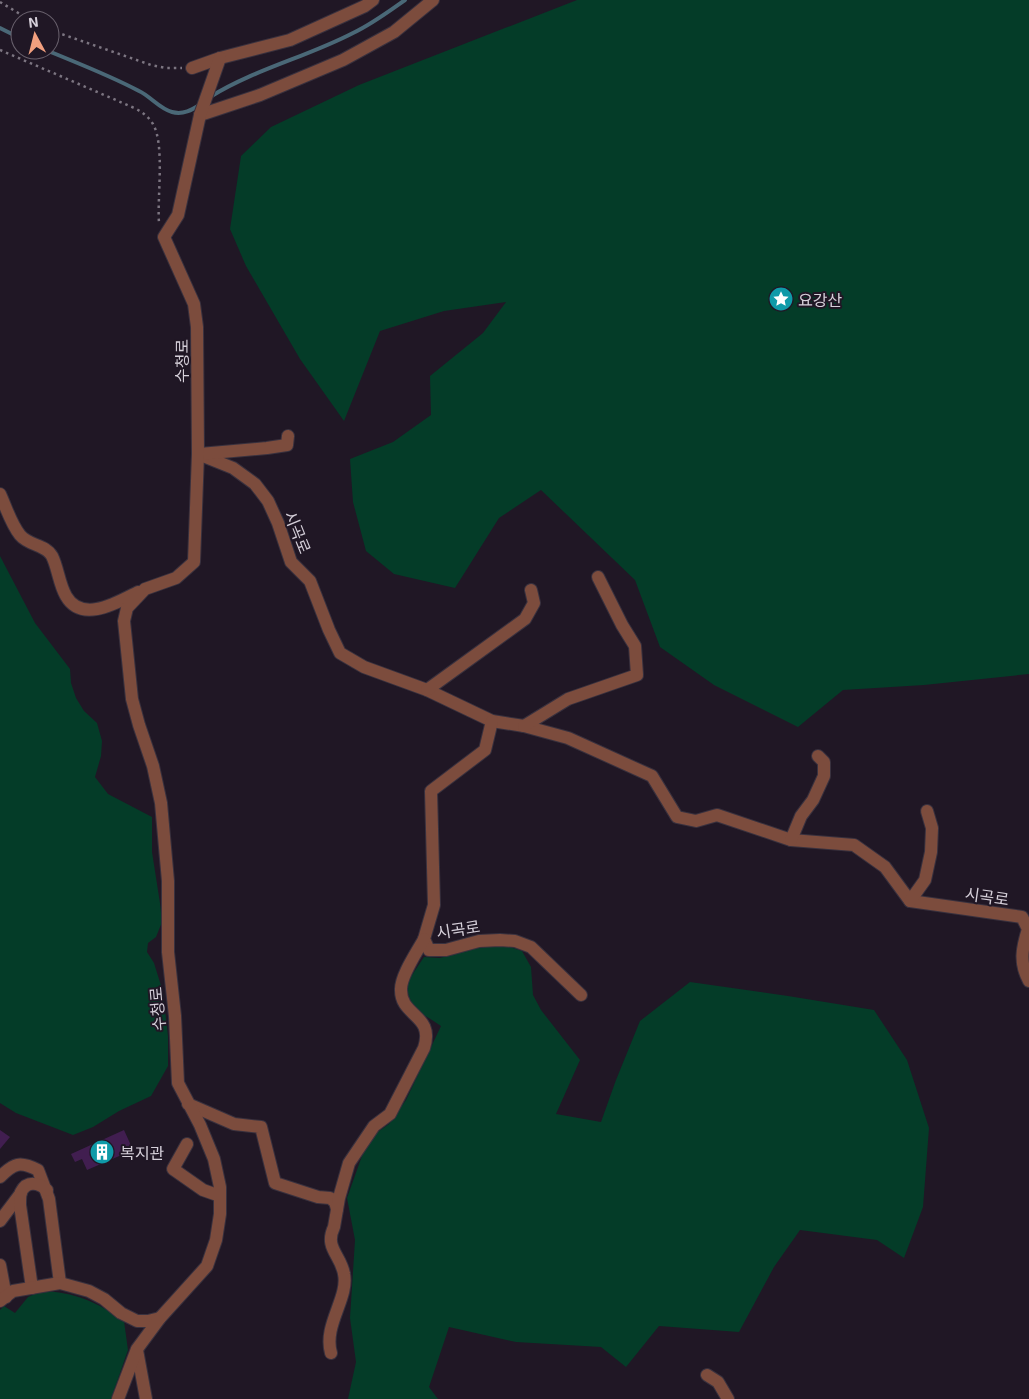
<svg xmlns="http://www.w3.org/2000/svg" width="1029" height="1399" font-family="'Exo 2','Noto Sans KR',sans-serif">
  <style>
    .green { fill: #043c28 }
    .lines { fill: none; stroke-linecap: round; stroke-linejoin: round }
    .stream { stroke: #4a6877; stroke-width: 4 }
    .building { fill: #411e50 }
    .minor-casing { stroke: #39313e; stroke-width: 14 }
    .path { stroke: #7c7581; stroke-width: 2.5; stroke-dasharray: 2.5 4; stroke-linecap: butt }
    .minor { stroke: #7c4c3d; stroke-width: 12 }
    .labels { text-anchor: middle; dominant-baseline: central; stroke-width: 4; stroke-linejoin: round; paint-order: stroke }
    .poi-label { font-size: 16px; fill: #d6d0da; stroke: #201725; text-anchor: start }
    .street-label { font-size: 16px; fill: #d6d0da; stroke: #201725 }
  </style>
  <rect width="100%" height="100%" fill="#201725"/>
  <g class="green">
    <polygon points="577,0 1029,0 1029,674 924,685 843,690 798,727 714,685 660,647 635,580 541,490 499,518 455,588 394,574 366,551 353,502 350,459 393,442 431,415 430,376 483,333 506,302 444,311 380,331 344,421 300,359 246,266 230,229 241,156 271,127 359,85"/>
    <polygon points="0,556 35,623 70,669 71,683 76,698 84,711 97,723 102,741 101,756 95,777 108,794 152,817 152,852 160,903 162,922 156,937 148,943 147,952 154,963 163,992 168,1036 168,1066 151,1096 119,1111 93,1127 73,1135 16,1113 0,1103"/>
    <path d="M501,944L522,951L531,967L533,995L541,1010L580,1060L556,1114L601,1122L616,1080L640,1021L690,982L788,996L874,1010L907,1060L929,1128L923,1207L904,1258L877,1240L800,1230L774,1267L739,1332L659,1326L626,1367L601,1347L516,1342L449,1327L429,1387L438,1399H348L356,1362L350,1318L355,1240L347,1198L363,1153L372,1136L389,1124L406,1100L441,1026C418,1010 412,1013 406,984L424,957L440,958L468,950Z"/>
    <path d="M41,1291C75,1292 97,1302 124,1321L128,1350L111,1399H0V1310L4,1306L15,1313L28,1297Z"/>
  </g>
  <g class="lines">
    <g class="stream">
      <polyline points="0,28 20,38"/>
      <path d="M46,50C77,63 109,75 139,91C150,96 160,109 172,112C183,115 192,110 201,104"/>
      <path d="M210,97C255,69 307,57 353,33C372,24 388,12 405,0"/>
    </g>
  </g>
  <g class="building">
    <polygon points="0,1130 10,1137 0,1149"/>
    <polygon points="124,1130 133,1150 87,1170 82,1159 75,1162 71,1154"/>
  </g>
  <g class="lines">
    <defs>
      <g id="minor">
        <polyline points="192,68 220,58 290,40 365,6 373,0"/>
        <polyline points="200,115 260,95 343,60 394,32 433,0"/>
        <path d="M198,454L233,468L255,484L268,501L278,523L291,562L310,581L329,630L340,653L364,667L427,690L492,721L524,726L568,738L652,776L677,817L696,821L717,815L791,840L854,845L885,867L910,901L1022,917L1028,929C1022,948 1019,963 1029,981"/>
        <polyline points="200,454 267,448 287,445 288,436"/>
        <path d="M0,494C6,507 11,524 20,535C29,546 45,544 52,556C58,568 59,584 66,596C82,624 118,602 138,592"/>
        <polyline points="427,690 525,619 534,603 531,590"/>
        <polyline points="492,721 485,750 431,791 434,905 424,939 429,950 446,950 479,941 500,940 515,941 531,947 581,995"/>
        <polyline points="524,726 568,699 637,675 635,646 622,625 598,577"/>
        <polyline points="791,840 801,816 813,800 824,776 824,762 818,756"/>
        <polyline points="910,901 925,880 931,852 932,828 927,811"/>
        <polyline points="188,1104 234,1124 261,1127 275,1183 318,1197 330,1198 335,1202 337,1209"/>
        <polyline points="187,1144 173,1169 203,1190 220,1196"/>
        <path d="M0,1177C14,1163 20,1161 38,1170L49,1199L60,1283"/>
        <polyline points="0,1221 21,1193"/>
        <polyline points="0,1265 6,1297"/>
        <path d="M32,1288L20,1205C20,1201 20,1195 21,1192C27,1180 39,1183 47,1190"/>
        <polyline points="0,1301 13,1291 60,1283 89,1291 104,1299 121,1313 137,1321 148,1321 160,1318"/>
        <polyline points="137,1350 146,1399"/>
        <path d="M331,1353C323,1325 349,1298 344,1274C341,1255 324,1248 334,1227L339,1198L349,1163L374,1126L390,1114L424,1048C435,1014 400,1017 401,989C401,975 417,952 424,939"/>
        <polyline points="707,1375 718,1382 728,1399"/>
        <polyline points="118,1399 137,1349 160,1318 207,1266 216,1240 220,1214 220,1187 214,1159 200,1125 178,1083 175,1016 168,952 168,881 161,803 153,766 139,725 132,699 124,621 127,608 145,589 176,578 194,562 198,454 197,327 194,304 164,237 178,215 200,115 220,58"/>
      </g>
    </defs>
    <use href="#minor" class="minor-casing"/>
    <g class="path">
      <polyline points="0,2 30,20"/>
      <polyline points="50,30 151,65 166,68 182,68"/>
      <path d="M0,50L132,107C141,111 148,116 153,124C165,145 157,197 159,223"/>
    </g>
    <use href="#minor" class="minor"/>
  </g>
  <defs>
    <symbol id="sight-disc" viewBox="-11 -11 22 22"><circle r="9.5" fill="#0f9aa8" stroke="#201725"/><path d="M0-6L1.8-2.2L6-1.7L2.9 1.2L3.7 5.4L0 3.3L-3.7 5.4L-2.9 1.2L-6-1.7L-1.8-2.2Z" fill="#fff"/></symbol>
    <symbol id="building-disc" viewBox="-11 -11 22 22"><circle r="9.5" fill="#0f9aa8" stroke="#201725"/><path d="M-4-6H4V6H1V3H-1V6H-4ZM-2.5-4.3h1.7v1.8h-1.7ZM.8-4.3h1.7v1.8H.8ZM-2.5-1h1.7V.8h-1.7ZM.8-1h1.7V.8H.8Z" fill="#fff"/></symbol>
  </defs>
  <g fill-rule="evenodd">
    <use href="#sight-disc" x="767" y="285" width="28" height="28"/>
    <use href="#building-disc" x="88" y="1138" width="28" height="28"/>
  </g>
  <g class="labels">
    <g class="poi-label">
      <text x="798" y="299">요강산</text>
      <text x="120" y="1152">복지관</text>
    </g>
    <g class="street-label">
      <text transform="translate(181 361) rotate(-90)">수청로</text>
      <text transform="translate(298 532) rotate(68)">시곡로</text>
      <text transform="translate(987 896) rotate(8)">시곡로</text>
      <text transform="translate(458 929) rotate(-9)">시곡로</text>
      <text transform="translate(157 1009) rotate(-95)">수청로</text>
    </g>
  </g>
  <g transform="translate(35 35) rotate(353)"><circle r="24" fill="#201725" stroke="#69616d"/>
  <path d="M0-4L9 19L0 12L-9 19Z" fill="#f2a07f"/>
  <text y="-8" font-size="14" font-weight="bold" text-anchor="middle" fill="#d6d0da">N</text>
  </g>
</svg>
